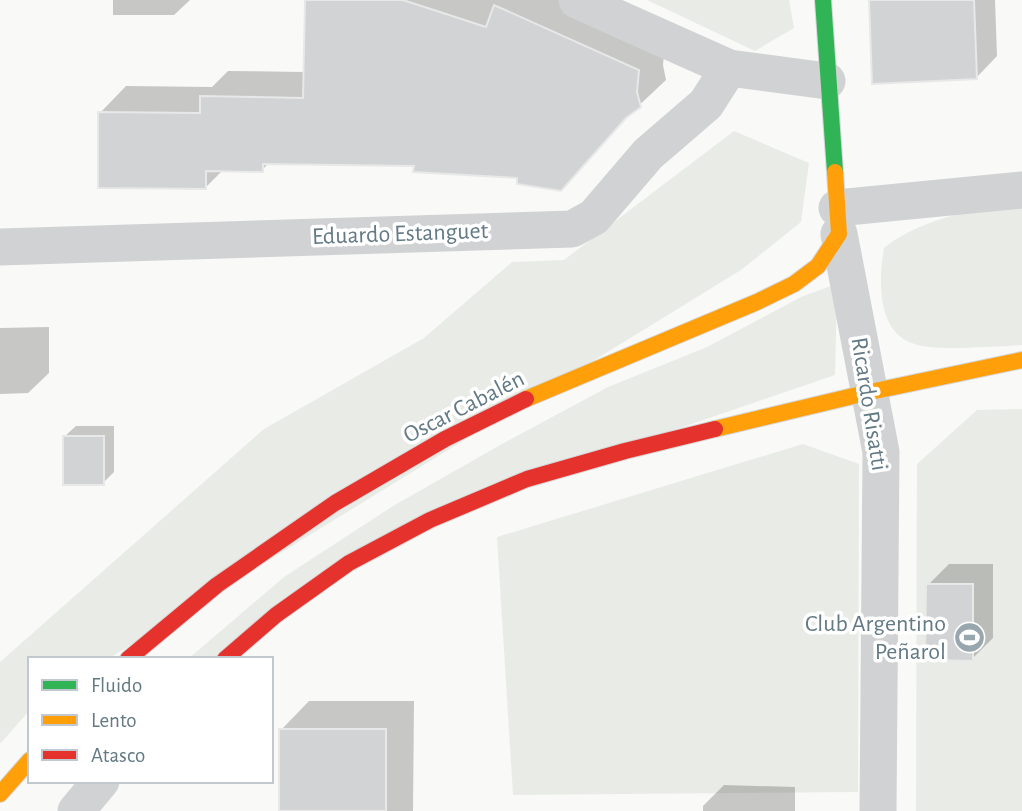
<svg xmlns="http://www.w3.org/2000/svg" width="1022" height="811" font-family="'Alegreya Sans',sans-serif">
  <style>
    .green { fill: #e9ece6 }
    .shadow { fill: #0003 }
    .building { fill: #d1d3d4; stroke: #e8e8e8; stroke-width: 2 }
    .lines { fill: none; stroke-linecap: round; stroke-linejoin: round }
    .fast-casing { stroke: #d5d6d6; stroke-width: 18 }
    .slow-casing { stroke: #d5d6d6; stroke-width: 18 }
    .jam-casing { stroke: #d5d6d6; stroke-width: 18 }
    .street { stroke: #d1d2d3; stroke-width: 37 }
    .fast { stroke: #30b455; stroke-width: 16 }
    .slow { stroke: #ff9f0a; stroke-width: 16 }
    .jam { stroke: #e5322d; stroke-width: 16 }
    .labels { text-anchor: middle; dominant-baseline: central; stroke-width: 7; stroke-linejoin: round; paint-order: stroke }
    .street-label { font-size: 24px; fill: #637984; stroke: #fff }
    .poi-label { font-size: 24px; fill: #637984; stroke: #fff; text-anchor: end }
  </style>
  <rect width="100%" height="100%" fill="#f9f9f8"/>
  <g class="green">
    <polygon points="647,0 789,0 794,28 755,51"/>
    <polygon points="734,131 809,163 801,222 741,270 108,659 30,659 30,710 0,744 0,662 264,429 424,338 512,262 564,260"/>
    <path d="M1022,204V345C1002,347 982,347 962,348C945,348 925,349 909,342C876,327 879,277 884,248C918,220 979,206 1022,204Z"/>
    <polygon points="837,284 835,375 409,521 221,659 188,659 284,577 393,506 502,444 608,387 707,347 803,296"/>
    <polygon points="1022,409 1022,811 916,811 917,464 977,410"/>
    <polygon points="803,444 859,464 858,792 513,795 497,537"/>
  </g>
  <g class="shadow">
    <polygon points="113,0 190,0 174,15 113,15"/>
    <polygon points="307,0 567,0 665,43 663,65 666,80 633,111 561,189 519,177 416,164 270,162 262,170 223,170 205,188 100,113 126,86 212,87 228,71 305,72"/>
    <polygon points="871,0 995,0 997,56 977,77"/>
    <polygon points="49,327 49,373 28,393 0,394 0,328"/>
    <polygon points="76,426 114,426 114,472 103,483 65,436"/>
    <polygon points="949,564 993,564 993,638 972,659 928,585"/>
    <polygon points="309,701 414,701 413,811 281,811 281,730"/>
    <polygon points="724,785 795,787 795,811 703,811 703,806"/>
  </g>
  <g class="building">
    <polygon points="305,0 403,0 486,27 494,5 639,70 637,92 641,107 626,118 561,191 517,184 517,178 413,172 414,166 263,164 263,172 206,171 206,189 98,188 98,112 200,113 200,96 303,98"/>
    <polygon points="869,0 974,0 977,79 872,84"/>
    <rect x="63" y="436" width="41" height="49"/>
    <polygon points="926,584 973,584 973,661 925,660"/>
    <rect x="279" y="729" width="107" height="82"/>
  </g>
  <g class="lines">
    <defs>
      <polyline id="fast" points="823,0 835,172"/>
      <g id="slow">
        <polyline points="526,399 757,302 794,284 818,266 839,234 835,172"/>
        <polyline points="715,429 870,392 1022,360"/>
        <polyline points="0,794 30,760"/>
      </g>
      <g id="jam">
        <polyline points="128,659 217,585 335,503 445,439 526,399"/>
        <polyline points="225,659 276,615 349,563 430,520 527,479 625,451 715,429"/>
      </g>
    </defs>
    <use href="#fast" class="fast-casing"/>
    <use href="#slow" class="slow-casing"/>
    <use href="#jam" class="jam-casing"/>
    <g class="street">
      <polyline points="577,0 729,68 827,81"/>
      <polyline points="837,208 1022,190"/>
      <polyline points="839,234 881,452 878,811"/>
      <polyline points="0,247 572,229 594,217 648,154 706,104 729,68"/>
      <polyline points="76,811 101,781"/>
    </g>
    <use href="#fast" class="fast"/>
    <use href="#slow" class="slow"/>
    <use href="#jam" class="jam"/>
  </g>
  <defs>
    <symbol id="stadium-disc" viewBox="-11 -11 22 22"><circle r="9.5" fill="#98a6ad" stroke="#fff"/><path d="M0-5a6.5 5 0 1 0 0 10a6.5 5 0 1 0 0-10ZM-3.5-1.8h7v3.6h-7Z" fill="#fff"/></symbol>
  </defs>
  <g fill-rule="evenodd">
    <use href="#stadium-disc" x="952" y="620" width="35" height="35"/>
  </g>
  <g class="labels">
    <g class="street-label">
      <text transform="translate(400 234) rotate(-2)">Eduardo Estanguet</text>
      <text transform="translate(869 404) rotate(81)">Ricardo Risatti</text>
      <text transform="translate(464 407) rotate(-27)">Oscar Cabalén</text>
    </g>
    <g class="poi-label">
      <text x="946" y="624">Club Argentino<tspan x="946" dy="28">Peñarol</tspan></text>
    </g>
  </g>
  <rect x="28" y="657" width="245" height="126" fill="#ffffff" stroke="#c1c9ce" stroke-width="2"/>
  <rect x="42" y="680" width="35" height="10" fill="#30b455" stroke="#c1c9ce" stroke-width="2"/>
  <text x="91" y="692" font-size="21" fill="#637984">Fluido</text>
  <rect x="42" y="715" width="35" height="10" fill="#ff9f0a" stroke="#c1c9ce" stroke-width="2"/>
  <text x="91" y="727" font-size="21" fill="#637984">Lento</text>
  <rect x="42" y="750" width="35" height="10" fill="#e5322d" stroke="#c1c9ce" stroke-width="2"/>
  <text x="91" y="762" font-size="21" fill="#637984">Atasco</text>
</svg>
